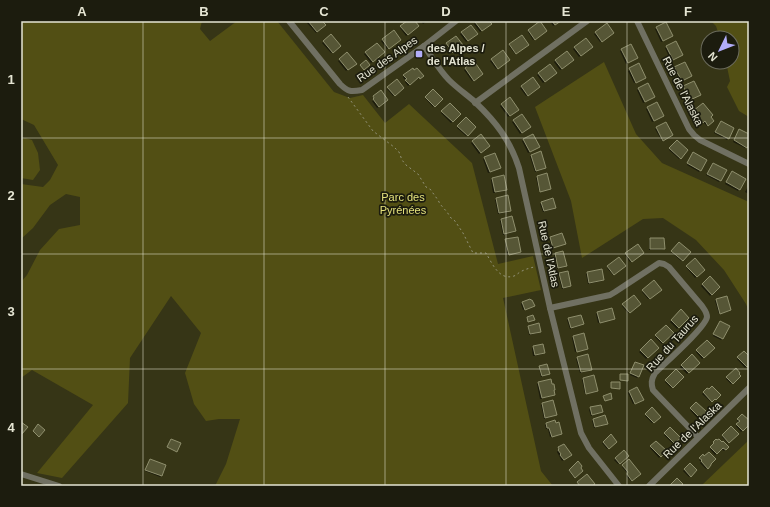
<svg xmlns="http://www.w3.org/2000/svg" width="770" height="507" font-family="Helvetica,sans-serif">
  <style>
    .green { fill: #524f14 }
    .shadow { fill: #0007 }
    .building { fill: #565636; stroke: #8f8f6d }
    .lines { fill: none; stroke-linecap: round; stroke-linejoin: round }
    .path { stroke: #929279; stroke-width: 1; stroke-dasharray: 2 3; stroke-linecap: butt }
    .minor { stroke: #707062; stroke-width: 6 }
    .grid { fill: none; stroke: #e5e5d3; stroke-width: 1; stroke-opacity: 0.55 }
    .poi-dot { fill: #b2adf9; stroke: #1c1c0e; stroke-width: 1.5 }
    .labels { text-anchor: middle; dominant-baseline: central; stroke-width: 3.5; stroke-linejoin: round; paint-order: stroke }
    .poi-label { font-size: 11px; font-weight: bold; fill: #e5e5d3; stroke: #1c1c0e; text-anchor: start }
    .street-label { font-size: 11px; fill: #e5e5d3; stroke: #1c1c0e }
    .park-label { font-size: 11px; fill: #e4e17c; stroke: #1c1c0e }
    .neatline { fill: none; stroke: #e5e5d3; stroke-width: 1.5 }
    .grid-label { font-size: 13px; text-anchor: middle; font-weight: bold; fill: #e5e5d3 }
  </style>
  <rect width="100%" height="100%" fill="#363516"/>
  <g class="green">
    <polygon points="21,21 202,21 200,29 210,41 237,21 277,21 334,92 350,98 363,95 385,123 409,104 472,163 498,264 533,256 541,290 503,298 541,471 553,486 215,486 226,464 240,419 219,419 206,421 194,404 185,373 201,333 171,296 130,358 128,403 62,478 37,473 93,405 32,370 21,378 21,282 27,275 40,250 59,229 80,225 80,197 66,194 50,205 33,228 21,239 21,184 43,187 50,180 58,165 34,125 21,119"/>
    <polygon points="711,21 749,21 749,117 739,111 727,87 730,81 726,62 732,62 732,38 720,38 716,26"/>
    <polygon points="604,62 636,134 662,163 749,202 749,311 746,304 724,270 696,240 663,218 643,219 582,258 571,201 535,107"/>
    <polygon points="25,138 32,140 38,153 40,170 33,180 21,178 21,140"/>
    <polygon points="749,440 749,486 701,486"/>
  </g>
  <g class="shadow">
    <polygon points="310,21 321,21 324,25 316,33 307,23"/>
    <polygon points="409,21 414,21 418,26 406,36 400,28"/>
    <polygon points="421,21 427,21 423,24"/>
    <polygon points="478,21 488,21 489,25 480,32 474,24"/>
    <polygon points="550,21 560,21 553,26"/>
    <polygon points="607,24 611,34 600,42 594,34"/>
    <polygon points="470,26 475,35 466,42 460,34"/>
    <polygon points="657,28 672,36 661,42 655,29"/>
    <polygon points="529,31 545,32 533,40 528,32"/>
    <polygon points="393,32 398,41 387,49 381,41"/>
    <polygon points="331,35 340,46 331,53 322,43"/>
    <polygon points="586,39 590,48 579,57 573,49"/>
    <polygon points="676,42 682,55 671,61 665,48"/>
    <polygon points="377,44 383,52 371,63 364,54"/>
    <polygon points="447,44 461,46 452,53 446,45"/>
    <polygon points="510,45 526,46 515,54 509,46"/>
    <polygon points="630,45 637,58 626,64 620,51"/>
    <polygon points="503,51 507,61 496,69 490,61"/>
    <polygon points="347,53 355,63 346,71 338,61"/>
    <polygon points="556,60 572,61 560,70 554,62"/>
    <polygon points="473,63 480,75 472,81 464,70"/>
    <polygon points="550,65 554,74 543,83 537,75"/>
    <polygon points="639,65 644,79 634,83 628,71"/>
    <polygon points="675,67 689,77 680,82 674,69"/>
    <polygon points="404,75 422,76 419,79 418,78 408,86 405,82 406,81 403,77"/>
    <polygon points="397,81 403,88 393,96 387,89"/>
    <polygon points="648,84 654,97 643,103 637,90"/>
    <polygon points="522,87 538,88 526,96 520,88"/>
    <polygon points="684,87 699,95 689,101 683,88"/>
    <polygon points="433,90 442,99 433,107 425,98"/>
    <polygon points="374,97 386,102 377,108 372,101 374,100 373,98"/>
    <polygon points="509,98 516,111 508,117 500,106"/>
    <polygon points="657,103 663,116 652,122 646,109"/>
    <polygon points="450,104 460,114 451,123 441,113"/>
    <polygon points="703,105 713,121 707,126 703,122 702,123 693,113"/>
    <polygon points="522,116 528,128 520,134 512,122"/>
    <polygon points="466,119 475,127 466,136 457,128"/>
    <polygon points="721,122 733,128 727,140 714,133"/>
    <polygon points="665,123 671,136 662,141 655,129"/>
    <polygon points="738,132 749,136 749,143 745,148 733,142"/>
    <polygon points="481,135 488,147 479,154 471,143"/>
    <polygon points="524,139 539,147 528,153 522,141"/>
    <polygon points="677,141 687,150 679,159 669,150"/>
    <polygon points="494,154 499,169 488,173 483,159"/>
    <polygon points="531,155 545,168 544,169 535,172 530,157"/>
    <polygon points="692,155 700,170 699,172 687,165"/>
    <polygon points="713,164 725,170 719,182 706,175"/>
    <polygon points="731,174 739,189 738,191 725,184"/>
    <polygon points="503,176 506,189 504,191 493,193 491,180 492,179"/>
    <polygon points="537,177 550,188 539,191 536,178"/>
    <polygon points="749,185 749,194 745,192"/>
    <polygon points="496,199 510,210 509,212 498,214 495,200"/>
    <polygon points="542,203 554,209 543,212 540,204"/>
    <polygon points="501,220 515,231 514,232 503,235 500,221"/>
    <polygon points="562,234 565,244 563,245 552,248 549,239 550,238"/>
    <polygon points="650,239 664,249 662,250 649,250 649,241"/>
    <polygon points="506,240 520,252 518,253 507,255 505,242"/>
    <polygon points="679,243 689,252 681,261 671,252"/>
    <polygon points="626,253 642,254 630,262 625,255"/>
    <polygon points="555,254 566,266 565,267 557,269 554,255"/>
    <polygon points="619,258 624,266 613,275 607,268"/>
    <polygon points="695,259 704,270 695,278 686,267"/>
    <polygon points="587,273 603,280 602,281 588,284 586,274"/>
    <polygon points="560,274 570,286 569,287 562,289 558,275"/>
    <polygon points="710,277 719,287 710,296 701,286"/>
    <polygon points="654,282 660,290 648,299 642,292"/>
    <polygon points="634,296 640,304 628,313 622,306"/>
    <polygon points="726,297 730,310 729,311 719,314 715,301 716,300"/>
    <polygon points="523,302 533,306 523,310 521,304"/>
    <polygon points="681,311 688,318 677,329 670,322"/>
    <polygon points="597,313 613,318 612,320 598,323 596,314"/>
    <polygon points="569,319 583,324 582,325 570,329 567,320"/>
    <polygon points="719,324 729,327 721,340 713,336"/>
    <polygon points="666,326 673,333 662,344 655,337"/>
    <polygon points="529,327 539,331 538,333 529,335 528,328"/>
    <polygon points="573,337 587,349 586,350 575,352 572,338"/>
    <polygon points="651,341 657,348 646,359 639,352"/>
    <polygon points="707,341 714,348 702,359 696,352"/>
    <polygon points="542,345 544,353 543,354 533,356 532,349 533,347"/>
    <polygon points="744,352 749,358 749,364 745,368 737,359"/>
    <polygon points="692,356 698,363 687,374 680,367"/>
    <polygon points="578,358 591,369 589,371 580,373 576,359"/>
    <polygon points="634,364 638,376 637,378 630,375"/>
    <polygon points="540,367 549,374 547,375 541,377 539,368"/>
    <polygon points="736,369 740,376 731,384 726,379"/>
    <polygon points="676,371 683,377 671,388 665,382"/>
    <polygon points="593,377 597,390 596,392 585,394 582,380 583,379"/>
    <polygon points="539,383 553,391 554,395 552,396 540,399 537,384"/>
    <polygon points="707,389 709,391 720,395 714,400 713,400 711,402 702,394"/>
    <polygon points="629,392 641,401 633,404 628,393"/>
    <polygon points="696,403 705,412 698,419 690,410"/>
    <polygon points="542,404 555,415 554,416 544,419 541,405"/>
    <polygon points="591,408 602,412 600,413 591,416 589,410"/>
    <polygon points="652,409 660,417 652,423 645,416"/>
    <polygon points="742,415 749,422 749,424 741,432 736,426 739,423 737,421"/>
    <polygon points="593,420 605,425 594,428 592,421"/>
    <polygon points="546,424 561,434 560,435 550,437 548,429 546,429 545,425"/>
    <polygon points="670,428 679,438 673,444 664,435"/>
    <polygon points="731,428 738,434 728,443 722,437"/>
    <polygon points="611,436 616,442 607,449 602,443"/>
    <polygon points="656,442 665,451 659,458 650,448"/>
    <polygon points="714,445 728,447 724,451 721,449 715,455 710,449"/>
    <polygon points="559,448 569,456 562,461 557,452"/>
    <polygon points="624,452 628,456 618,464 614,460"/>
    <polygon points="703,456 710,465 706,469 700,463 701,462 699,460"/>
    <polygon points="150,460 165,466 160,477 145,471"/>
    <polygon points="629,461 640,474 631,481 626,476 628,474 622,467"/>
    <polygon points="578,463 579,468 582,471 574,478 569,471"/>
    <polygon points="690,464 696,470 689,477 683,471"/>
  </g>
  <g class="building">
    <polygon points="308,21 322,21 326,25 317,32"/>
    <polygon points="407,21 415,21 419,26 408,35 400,26"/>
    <polygon points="476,21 489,21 492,24 482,31 475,22"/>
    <polygon points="540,21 547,31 535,40 528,30"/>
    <polygon points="552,21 561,21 555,25"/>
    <polygon points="666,22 673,36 663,41 656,27"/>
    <polygon points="607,23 614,33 602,42 595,32"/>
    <polygon points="471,25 478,34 468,41 461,32"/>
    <polygon points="394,30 401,40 389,49 382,39"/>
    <polygon points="331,34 341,46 333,53 323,41"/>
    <polygon points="522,35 529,45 516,54 509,44"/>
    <polygon points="456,36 463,45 453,53 446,43"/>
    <polygon points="586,38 593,47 581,56 574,47"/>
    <polygon points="676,41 683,55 673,60 666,46"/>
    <polygon points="377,43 385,52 373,62 365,52"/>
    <polygon points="631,44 638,58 628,63 621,49"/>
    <polygon points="503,50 510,60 498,69 491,59"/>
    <polygon points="567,51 574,60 562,69 555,60"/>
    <polygon points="347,52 357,64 348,70 339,59"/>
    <polygon points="366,60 370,65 364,70 360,65"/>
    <polygon points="474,61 483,74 474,81 465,68"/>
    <polygon points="685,62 692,76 682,81 674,67"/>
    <polygon points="639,63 646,78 636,83 629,68"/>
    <polygon points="550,64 557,73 545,82 538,73"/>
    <polygon points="413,68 414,70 417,68 424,76 420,79 419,77 410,85 405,80 407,79 403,75"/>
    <polygon points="533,77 540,87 528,96 521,86"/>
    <polygon points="397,79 404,88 395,96 387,87"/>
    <polygon points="694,81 701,95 690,100 683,86"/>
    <polygon points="648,83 655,97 645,102 638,88"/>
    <polygon points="433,89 443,99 435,107 425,97"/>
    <polygon points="381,90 388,100 379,107 373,99 374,98 373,96"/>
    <polygon points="510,97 519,110 510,116 501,104"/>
    <polygon points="657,102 664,116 654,121 647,107"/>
    <polygon points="450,103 461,114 453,122 441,111"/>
    <polygon points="703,103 713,115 711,117 714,121 708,126 705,121 703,123 693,111"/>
    <polygon points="522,114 531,127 522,133 513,120"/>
    <polygon points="466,117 476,127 468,136 457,126"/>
    <polygon points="721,121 734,128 729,139 715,132"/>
    <polygon points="666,122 673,135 663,141 656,127"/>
    <polygon points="739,129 749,134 749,145 747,148 734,140"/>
    <polygon points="481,134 490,146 481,153 472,141"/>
    <polygon points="533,134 540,147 530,152 523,139"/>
    <polygon points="677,140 688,150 681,159 669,148"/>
    <polygon points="541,151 546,168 536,171 531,155"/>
    <polygon points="693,152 707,160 701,171 687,163"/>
    <polygon points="495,153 501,168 490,172 484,157"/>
    <polygon points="713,163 727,170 721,181 707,174"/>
    <polygon points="732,171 746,179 740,190 726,182"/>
    <polygon points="547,173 551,189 540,192 537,176"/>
    <polygon points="504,175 507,190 495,192 492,178"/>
    <polygon points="508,195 511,211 499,213 496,198"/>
    <polygon points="553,198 556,208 544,211 541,202"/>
    <polygon points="512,216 516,231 504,234 501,219"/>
    <polygon points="562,233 566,244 553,248 550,237"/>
    <polygon points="518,237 521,252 509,255 505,239"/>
    <polygon points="650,238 664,238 665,249 650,249"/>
    <polygon points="679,242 691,252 683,261 671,251"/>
    <polygon points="638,244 644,253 632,262 625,253"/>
    <polygon points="563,251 567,266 558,268 555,253"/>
    <polygon points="619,257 626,266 614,275 607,266"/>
    <polygon points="695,258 705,270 697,277 686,266"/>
    <polygon points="602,269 604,280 589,283 587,272"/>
    <polygon points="568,271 571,286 563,288 559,273"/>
    <polygon points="710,276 720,287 712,295 702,284"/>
    <polygon points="654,280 662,290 650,299 642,290"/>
    <polygon points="634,295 641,304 630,313 622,304"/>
    <polygon points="727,296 731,310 720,314 716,299"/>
    <polygon points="530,299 531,300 532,300 535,306 525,310 522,302"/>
    <polygon points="612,308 615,319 600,323 597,312"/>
    <polygon points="681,309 689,318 679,328 671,320"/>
    <polygon points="533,315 535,320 528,322 527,317"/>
    <polygon points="581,315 584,324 571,328 568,318"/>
    <polygon points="720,321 730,326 723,339 713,334"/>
    <polygon points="539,323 541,332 530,334 528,326"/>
    <polygon points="666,325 674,333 663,343 655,335"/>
    <polygon points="584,333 588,349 577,352 573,336"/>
    <polygon points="651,339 659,348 648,358 640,350"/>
    <polygon points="707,340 715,348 704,358 696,350"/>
    <polygon points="543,344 545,353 535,355 533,346"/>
    <polygon points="744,351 749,356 749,366 747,367 737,357"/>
    <polygon points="588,354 592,370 581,372 577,357"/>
    <polygon points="692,354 700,363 689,373 681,365"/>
    <polygon points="635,362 644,365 639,377 630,373"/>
    <polygon points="547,364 550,374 542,376 539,366"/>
    <polygon points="736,368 740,373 739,374 741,376 733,384 726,377"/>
    <polygon points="676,369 684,377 673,388 665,380"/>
    <polygon points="620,374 628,374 628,381 620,380"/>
    <polygon points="594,375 598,391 586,394 583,378"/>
    <polygon points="551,379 552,384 554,384 555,390 554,390 555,395 542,398 538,382"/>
    <polygon points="611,382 620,382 620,389 611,388"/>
    <polygon points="712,386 721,395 716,400 715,399 712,402 703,392 707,388 709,389"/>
    <polygon points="637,387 644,400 635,404 629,391"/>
    <polygon points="611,393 612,399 605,401 603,396"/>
    <polygon points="553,400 557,415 545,418 542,403"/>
    <polygon points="696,402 707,412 700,418 690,408"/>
    <polygon points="601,405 603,412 592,415 590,407"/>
    <polygon points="652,407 661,417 654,423 645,414"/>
    <polygon points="742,414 749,420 749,425 743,431 736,424 740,421 737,419"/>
    <polygon points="605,415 608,424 595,427 593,419"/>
    <polygon points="555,420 556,423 559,422 562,434 552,437 549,428 547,428 546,423"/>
    <polygon points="21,422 28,427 21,435"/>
    <polygon points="38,424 45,430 39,437 33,431"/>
    <polygon points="731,426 739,434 729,443 722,435"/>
    <polygon points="670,427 681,438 674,443 664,433"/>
    <polygon points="611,434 617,442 609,449 603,442"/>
    <polygon points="171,439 181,443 177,452 167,447"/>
    <polygon points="716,439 717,440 719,439 722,442 723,441 729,447 726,450 723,448 717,454 710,447 714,443 713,442"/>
    <polygon points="656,441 667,451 661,457 650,446"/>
    <polygon points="564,444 572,455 564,460 560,455 561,454 558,450 559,449 558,447"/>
    <polygon points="624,450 629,456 620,464 615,458"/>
    <polygon points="709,452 716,459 711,464 711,465 708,469 701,461 702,460 699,458 703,454 704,456"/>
    <polygon points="150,459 166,465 162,476 145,470"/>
    <polygon points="629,459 641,474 632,481 627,474 628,472 622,465"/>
    <polygon points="578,461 582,466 581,468 583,471 575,478 569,470"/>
    <polygon points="690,463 697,470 691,477 684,469"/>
    <polygon points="587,474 595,484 592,486 580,486 577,482"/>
    <polygon points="677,478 683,484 681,486 669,486"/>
  </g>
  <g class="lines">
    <path class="path" d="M348,97L373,131L394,147L399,152L402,160L406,165L418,174L426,187L430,189L438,200L440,204L447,212L451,218L455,221L463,233L473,253H486C492,263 499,281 514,276C517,275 519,272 522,271C526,269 530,268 534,267"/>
    <g class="minor">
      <path d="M289,21L340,84C348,92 351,92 362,90L424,46L456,21"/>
      <polyline points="637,21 689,129 694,135 700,140 749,164"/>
      <path d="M424,46C432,57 439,70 449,80C457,88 467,95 475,102C496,122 510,140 519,168L550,308L581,433L589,448L619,486"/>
      <polyline points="475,103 587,21"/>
      <path d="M550,308L610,295L615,292L659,263L664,264L669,267L702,306C704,309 707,312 707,317C706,327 664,364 655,373C651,380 651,384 653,390L698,437"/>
      <polyline points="21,474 59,486"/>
      <polyline points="649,486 749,388"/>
    </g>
  </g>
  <path class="grid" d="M143,21V486M264,21V486M385,21V486M506,21V486M627,21V486M21,138H749M21,254H749M21,369H749"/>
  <rect class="poi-dot" x="415" y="50" width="8" height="8" rx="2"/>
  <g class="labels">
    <g class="poi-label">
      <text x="427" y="48">des Alpes /<tspan x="427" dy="13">de l'Atlas</tspan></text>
    </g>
    <g class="street-label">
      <text transform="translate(387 59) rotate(-35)">Rue des Alpes</text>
      <text transform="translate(683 91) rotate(63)">Rue de l'Alaska</text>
      <text transform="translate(549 254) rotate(78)">Rue de l'Atlas</text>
      <text transform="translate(672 343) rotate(-48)">Rue du Taurus</text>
      <text transform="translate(692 430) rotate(-44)">Rue de l'Alaska</text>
    </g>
    <g class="park-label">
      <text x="403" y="197">Parc des<tspan x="403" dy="13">Pyrénées</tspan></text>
    </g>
  </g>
  <rect width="770" height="507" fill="none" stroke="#1c1c0e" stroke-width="44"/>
  <g transform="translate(720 50) rotate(227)"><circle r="19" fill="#1c1c0e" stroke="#6c6c5d"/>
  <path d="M0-3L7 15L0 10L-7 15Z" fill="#b2adf9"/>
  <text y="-6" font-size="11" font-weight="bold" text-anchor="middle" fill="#e5e5d3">N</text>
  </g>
  <rect x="22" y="22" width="726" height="463" class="neatline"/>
  <g class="grid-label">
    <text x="82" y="16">A</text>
    <text x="204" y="16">B</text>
    <text x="324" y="16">C</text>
    <text x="446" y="16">D</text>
    <text x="566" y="16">E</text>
    <text x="688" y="16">F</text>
    <text x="11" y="84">1</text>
    <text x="11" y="200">2</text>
    <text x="11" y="316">3</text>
    <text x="11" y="432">4</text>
  </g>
</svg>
